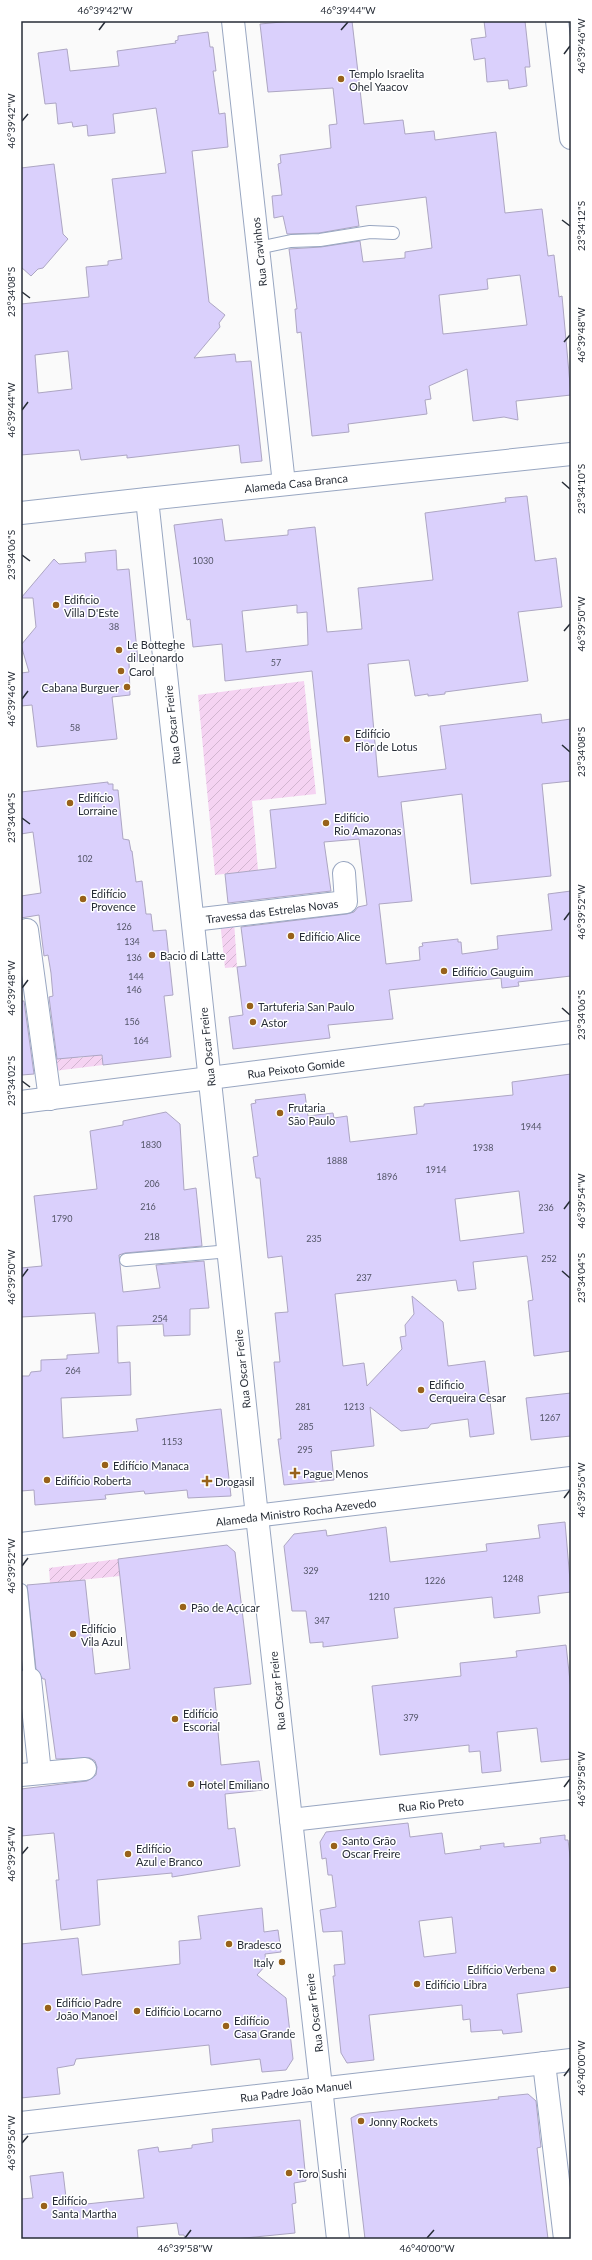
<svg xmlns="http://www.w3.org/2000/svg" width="592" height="2260" font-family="Lato,sans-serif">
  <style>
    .garden { fill: url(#garden-furrows) }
    .building { fill: #dad0fc; stroke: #ada6c3; fill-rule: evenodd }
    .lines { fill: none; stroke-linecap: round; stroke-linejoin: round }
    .service-casing { stroke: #98a6c1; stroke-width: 14 }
    .minor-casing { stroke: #98a6c1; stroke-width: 24 }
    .tertiary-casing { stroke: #98a6c1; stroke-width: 24 }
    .service { stroke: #fff; stroke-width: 12 }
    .minor { stroke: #fff; stroke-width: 22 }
    .tertiary { stroke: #fff; stroke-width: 22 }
    .ticks { fill: none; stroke: #272d37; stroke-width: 1.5 }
    .poi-dot { fill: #98621a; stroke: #fff; stroke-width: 1.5 }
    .labels { text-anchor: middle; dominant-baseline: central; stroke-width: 3; stroke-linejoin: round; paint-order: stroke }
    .number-label { font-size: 9px; fill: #545668 }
    .poi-label { font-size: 11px; fill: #272d37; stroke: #fff; text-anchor: start }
    .street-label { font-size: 11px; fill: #272d37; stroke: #fff }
    .neatline { fill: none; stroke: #272d37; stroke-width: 1.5 }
    .ticks-label { font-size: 10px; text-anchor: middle; fill: #272d37 }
  </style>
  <defs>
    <pattern id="garden-furrows" width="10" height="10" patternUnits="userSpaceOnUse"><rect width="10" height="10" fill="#f5d3f2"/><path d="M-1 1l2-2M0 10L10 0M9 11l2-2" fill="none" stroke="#d2b5d0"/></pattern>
  </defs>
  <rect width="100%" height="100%" fill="#fafafa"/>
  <g class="garden">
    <polygon points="304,681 316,794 252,801 258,870 215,875 198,695"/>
    <polygon points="234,920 237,967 225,968 220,921"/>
    <polygon points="101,1052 103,1065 54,1071 52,1059 78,1054 78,1058 92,1056 92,1053"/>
    <polygon points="118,1559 120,1576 50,1583 49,1568"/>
  </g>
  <g class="building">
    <path d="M292,21H352L364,124L403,120L405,134L434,131L435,140L496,132L505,213L542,209L548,256L554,255L559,297L562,296L571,395L516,401L518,420L504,417L473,421L467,369L429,386L431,399L425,400L427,414L348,424L349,432L312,436L301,332L297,333L295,309H297L289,249L321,247L360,241L363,262L405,258V252L432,248L426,197L356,206L359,226L319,233L287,234L283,216L274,218L272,196L282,195L278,164L281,163L280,155L331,148L329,125L337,124L333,88L268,92L260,24ZM520,275L527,325L443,334L439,295L488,289L487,279Z"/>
    <polygon points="484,21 525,21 530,67 525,67 527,86 509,89 508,80 487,82 485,58 474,60 471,39 486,37"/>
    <path d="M208,32L210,47H213L216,71H213L219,114L225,113L228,147L192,151L209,302L225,315L219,323L220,327L194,358L235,354L236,362L251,361L262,461L241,463L239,445L127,458V455L81,460L79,450L21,455V304L89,297L86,267L108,265V261L122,259L112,179L166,173L156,108L113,114L115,133L88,136L87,125L73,127L72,122L58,124L56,103L45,104L38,53L67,49L70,71L119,66L117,51L176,43L175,41L178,40V36ZM68,351L72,389L38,393L35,355Z"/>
    <polygon points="54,164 63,234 68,239 43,268 38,269 31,276 21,267 21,168"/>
    <path d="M527,496L535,561L556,558L562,607L518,612L528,681L445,692V694L428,696V694L415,696L409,660L368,664L378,777L446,769L440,726L541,714L542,723L571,719V781L542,784L551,876L471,884L462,794L401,802L412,901L379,904L386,964L420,960L419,947L423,946L422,943L458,939V942H461L462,954L498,949L497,936L552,930L548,894L571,891V976L518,982L519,986L502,988L501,978L389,990L393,1019L328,1025L330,1038L233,1049L229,1017L243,1015L237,967L246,966L241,927L347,914L354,912L358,907L367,905L359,839L324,842L331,891L228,903L225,874L276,868L270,810L326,804L312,671L225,681L222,644L193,647L190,619L187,620L174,525L222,519L225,541L288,535V530L315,527L327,632L362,629L358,588L433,580L425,513L506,502L505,498ZM297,605V613L307,612L308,645L246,652L242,611Z"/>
    <polygon points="116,550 117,570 129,569 138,661 129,662 130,695 112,697 117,739 37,747 32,705 21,706 21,673 29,672 21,645 36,627 33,598 21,598 54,559 59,564 86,562 85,553"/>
    <polygon points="108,782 108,784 113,784 113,790 118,790 123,839 129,840 131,851 132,851 136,882 142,881 146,914 151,914 153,931 166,930 173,995 164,996 171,1057 103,1065 102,1055 57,1059 49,997 53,996 51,973 48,955 44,956 39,915 21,918 21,896 41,893 33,832 21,834 21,792"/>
    <polygon points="21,1001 24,1001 34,1074 22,1075"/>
    <path d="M571,1074V1351L534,1356L528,1301L533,1300L527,1256L473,1262L476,1289L458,1291L456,1280L335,1294L343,1366L364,1363L367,1386L402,1349L400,1337L406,1336L405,1325L414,1314L412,1296L443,1322L448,1366L485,1361L494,1434L470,1437L468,1419L431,1424L428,1428L401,1431L370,1407L374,1446L331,1451L334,1480L284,1485L278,1439H281L274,1362H280L275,1313L288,1312L282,1256L268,1258L260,1178H256L253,1157L258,1156L251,1104L256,1103L255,1100L305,1094L308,1116L333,1113L334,1118L347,1116L350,1142L417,1134L414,1107L424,1106V1104L513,1095L512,1082ZM519,1191L524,1233L460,1241L455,1199Z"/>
    <polygon points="166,1112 180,1124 184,1190 196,1188 202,1246 125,1253 119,1255 123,1292 160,1288 156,1265 204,1261 209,1308 190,1309 190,1335 164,1336 163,1324 117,1326 118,1363 130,1362 131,1395 61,1398 63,1438 138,1431 136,1419 221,1409 231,1496 188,1498 187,1490 145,1494 144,1491 105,1495 106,1499 35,1505 34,1490 21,1491 21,1376 29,1376 31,1372 41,1371 41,1360 67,1359 67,1355 99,1353 95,1313 21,1317 21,1268 42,1266 34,1196 97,1189 90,1131 123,1125 123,1121"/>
    <polygon points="571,1393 571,1436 531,1440 526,1398"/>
    <polygon points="565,1522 571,1592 538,1596 540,1613 494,1618 492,1597 394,1608 398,1638 323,1647 323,1642 310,1643 306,1611 292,1611 284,1546 294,1534 326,1530 327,1536 386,1527 390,1562 487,1551 486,1544 540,1538 538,1525"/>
    <polygon points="227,1545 235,1552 251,1684 214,1688 221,1765 259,1761 263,1790 225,1794 228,1829 235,1828 240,1866 172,1877 172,1873 97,1880 100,1925 61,1930 56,1880 59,1880 54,1833 21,1836 21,1789 87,1781 96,1775 97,1767 95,1761 90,1758 56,1759 45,1679 43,1679 36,1669 27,1585 85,1580 95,1674 130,1669 118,1559"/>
    <polygon points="566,1645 571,1690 571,1759 541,1762 537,1728 497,1732 501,1771 482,1773 480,1751 469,1752 469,1745 380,1755 372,1686 461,1676 460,1663 517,1657 516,1651"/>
    <path d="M408,1823L410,1837L442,1833L445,1854L481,1849L480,1846L504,1843V1847L541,1843L540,1838L565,1835V1840H568L571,1864V1987L517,1994L522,2032L503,2034L502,2030L471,2032L470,2019L463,2020L462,2005L369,2015L374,2060L347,2063L341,2053L333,1976H335L334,1965L345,1964L342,1931L323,1932L320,1910L336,1907L332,1875H328L326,1858L322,1859L320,1842L326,1832ZM452,1917L456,1953L424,1957L419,1921Z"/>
    <polygon points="262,1908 264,1932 278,1930 281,1952 265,1954 266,1965 257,1975 286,1998 293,2059 286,2070 262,2072 260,2059 211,2065 209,2045 76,2059 74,2065 57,2068 60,2094 21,2098 21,1944 78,1938 82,1975 180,1964 179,1941 201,1939 198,1916"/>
    <polygon points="528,2094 536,2101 541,2147 537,2148 548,2239 365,2239 351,2118 359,2114 481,2101 499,2099 498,2097"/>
    <polygon points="300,2120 306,2181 294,2183 296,2203 292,2204 295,2233 235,2239 185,2239 184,2235 179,2235 177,2223 137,2227 138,2239 22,2239 21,2199 33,2198 30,2176 63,2172 67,2206 144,2198 138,2150 158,2147 159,2152 192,2148 192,2145 213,2142 212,2129"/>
  </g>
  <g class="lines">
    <defs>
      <g id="service">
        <polyline points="258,248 291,241 320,240 370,232 393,233"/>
        <polyline points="126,1260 230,1251"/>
        <polyline points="21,1590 30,1679"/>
      </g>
      <g id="minor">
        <polyline points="233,21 284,484"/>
        <polyline points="557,21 571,138"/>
        <polyline points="21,513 147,499"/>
        <polyline points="193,920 346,902 344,873"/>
        <polyline points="27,930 50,1099"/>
        <polyline points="21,1102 571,1032"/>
        <polyline points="21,1544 571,1478"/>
        <polyline points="30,1679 40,1773"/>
        <polyline points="21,1775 85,1769"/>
        <polyline points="291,1820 571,1788"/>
        <polyline points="544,2063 565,2239"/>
        <polyline points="21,2123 571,2060"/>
      </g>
      <polyline id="tertiary" points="338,2239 257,1516 147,499 571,454"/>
    </defs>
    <use href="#service" class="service-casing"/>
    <use href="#minor" class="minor-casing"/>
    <use href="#tertiary" class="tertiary-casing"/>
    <use href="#service" class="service"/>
    <use href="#minor" class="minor"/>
    <use href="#tertiary" class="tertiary"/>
  </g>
  <path class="ticks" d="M99,30L105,22M341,30L348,22M564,54L570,46M22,121L28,114M562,220L570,226M22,292L30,298M564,342L570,335M22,410L28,402M562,482L570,489M22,555L30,561M564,631L570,624M22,699L28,691M562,745L570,752M22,818L30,824M564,920L570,912M22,988L28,980M562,1008L570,1015M22,1081L30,1087M564,1209L570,1201M562,1271L570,1278M22,1277L28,1269M564,1498L570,1490M22,1566L28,1558M564,1787L570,1779M22,1854L28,1847M564,2076L570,2068M22,2143L28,2136M185,2238L191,2230M427,2238L434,2230"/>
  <g class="poi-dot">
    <circle cx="341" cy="79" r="4"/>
    <circle cx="56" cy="605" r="4"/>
    <circle cx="119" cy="650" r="4"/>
    <circle cx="121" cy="671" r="4"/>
    <circle cx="127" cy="687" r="4"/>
    <circle cx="347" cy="739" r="4"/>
    <circle cx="70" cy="803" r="4"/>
    <circle cx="326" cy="823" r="4"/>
    <circle cx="83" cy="899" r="4"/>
    <circle cx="291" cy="936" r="4"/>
    <circle cx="152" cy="955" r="4"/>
    <circle cx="444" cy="971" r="4"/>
    <circle cx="250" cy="1006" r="4"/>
    <circle cx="253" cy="1022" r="4"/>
    <circle cx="280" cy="1113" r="4"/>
    <circle cx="421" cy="1390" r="4"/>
    <circle cx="105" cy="1465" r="4"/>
    <path d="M293 1467h4v4h4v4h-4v4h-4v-4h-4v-4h4z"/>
    <circle cx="47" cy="1480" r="4"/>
    <path d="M205 1475h4v4h4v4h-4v4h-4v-4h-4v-4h4z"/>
    <circle cx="183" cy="1607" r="4"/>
    <circle cx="73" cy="1634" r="4"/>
    <circle cx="175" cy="1719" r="4"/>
    <circle cx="191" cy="1784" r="4"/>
    <circle cx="334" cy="1846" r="4"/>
    <circle cx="128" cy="1854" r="4"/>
    <circle cx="229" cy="1944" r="4"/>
    <circle cx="282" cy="1962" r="4"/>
    <circle cx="553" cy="1969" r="4"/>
    <circle cx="417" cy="1984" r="4"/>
    <circle cx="48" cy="2008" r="4"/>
    <circle cx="137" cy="2011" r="4"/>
    <circle cx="226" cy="2026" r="4"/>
    <circle cx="361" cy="2121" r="4"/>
    <circle cx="289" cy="2173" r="4"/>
    <circle cx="44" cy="2206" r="4"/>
  </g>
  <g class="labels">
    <g class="number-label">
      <text x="203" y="560">1030</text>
      <text x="114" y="626">38</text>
      <text x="276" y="662">57</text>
      <text x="75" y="727">58</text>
      <text x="85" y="858">102</text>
      <text x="124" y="926">126</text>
      <text x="132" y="941">134</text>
      <text x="134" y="957">136</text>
      <text x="136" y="976">144</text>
      <text x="134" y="989">146</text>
      <text x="132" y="1021">156</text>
      <text x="141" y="1040">164</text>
      <text x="531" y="1126">1944</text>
      <text x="151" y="1144">1830</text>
      <text x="483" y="1147">1938</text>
      <text x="337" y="1160">1888</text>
      <text x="436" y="1169">1914</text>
      <text x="387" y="1176">1896</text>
      <text x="152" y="1183">206</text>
      <text x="148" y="1206">216</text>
      <text x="546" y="1207">236</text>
      <text x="62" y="1218">1790</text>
      <text x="152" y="1236">218</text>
      <text x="314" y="1238">235</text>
      <text x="549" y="1258">252</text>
      <text x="364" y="1277">237</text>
      <text x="160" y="1318">254</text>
      <text x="73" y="1370">264</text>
      <text x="303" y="1406">281</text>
      <text x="354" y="1406">1213</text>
      <text x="550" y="1417">1267</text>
      <text x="306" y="1426">285</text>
      <text x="172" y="1441">1153</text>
      <text x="305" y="1449">295</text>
      <text x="311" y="1570">329</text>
      <text x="513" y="1578">1248</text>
      <text x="435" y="1580">1226</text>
      <text x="379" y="1596">1210</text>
      <text x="322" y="1620">347</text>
      <text x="411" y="1717">379</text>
    </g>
    <g class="poi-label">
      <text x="349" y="73">Templo Israelita<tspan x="349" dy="13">Ohel Yaacov</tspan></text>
      <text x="64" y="599">Edificio<tspan x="64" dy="13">Villa D'Este</tspan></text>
      <text x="127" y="644">Le Botteghe<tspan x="127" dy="13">di Leonardo</tspan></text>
      <text x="129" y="671">Carol</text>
      <text x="119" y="687" text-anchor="end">Cabana Burguer</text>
      <text x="355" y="733">Edifício<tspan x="355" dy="13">Flôr de Lotus</tspan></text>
      <text x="78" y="797">Edifício<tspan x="78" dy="13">Lorraine</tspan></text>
      <text x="334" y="817">Edifício<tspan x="334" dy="13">Rio Amazonas</tspan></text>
      <text x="91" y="893">Edifício<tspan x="91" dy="13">Provence</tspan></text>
      <text x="299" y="936">Edifício Alice</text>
      <text x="160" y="955">Bacio di Latte</text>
      <text x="452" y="971">Edifício Gauguim</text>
      <text x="258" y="1006">Tartuferia San Paulo</text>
      <text x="261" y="1022">Astor</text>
      <text x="288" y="1107">Frutaria<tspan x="288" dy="13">São Paulo</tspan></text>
      <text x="429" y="1384">Edificio<tspan x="429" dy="13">Cerqueira Cesar</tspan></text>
      <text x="113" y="1465">Edifício Manaca</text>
      <text x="303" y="1473">Pague Menos</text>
      <text x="55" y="1480">Edifício Roberta</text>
      <text x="215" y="1481">Drogasil</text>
      <text x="191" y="1607">Pão de Açúcar</text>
      <text x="81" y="1628">Edifício<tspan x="81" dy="13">Vila Azul</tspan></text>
      <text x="183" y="1713">Edifício<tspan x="183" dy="13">Escorial</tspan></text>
      <text x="199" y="1784">Hotel Emiliano</text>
      <text x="342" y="1840">Santo Grão<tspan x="342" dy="13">Oscar Freire</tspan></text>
      <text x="136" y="1848">Edifício<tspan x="136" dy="13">Azul e Branco</tspan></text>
      <text x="237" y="1944">Bradesco</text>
      <text x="274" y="1962" text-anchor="end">Italy</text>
      <text x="545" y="1969" text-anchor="end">Edifício Verbena</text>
      <text x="425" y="1984">Edifício Libra</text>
      <text x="56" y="2002">Edifício Padre<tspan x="56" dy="13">João Manoel</tspan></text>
      <text x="145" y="2011">Edifício Locarno</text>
      <text x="234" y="2020">Edifício<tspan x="234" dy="13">Casa Grande</tspan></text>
      <text x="369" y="2121">Jonny Rockets</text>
      <text x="297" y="2173">Toro Sushi</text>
      <text x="52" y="2200">Edifício<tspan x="52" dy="13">Santa Martha</tspan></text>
    </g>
    <g class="street-label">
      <text transform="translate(259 252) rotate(-96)">Rua Cravinhos</text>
      <text transform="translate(296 483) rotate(-6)">Alameda Casa Branca</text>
      <text transform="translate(172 725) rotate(-96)">Rua Oscar Freire</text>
      <text transform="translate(272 911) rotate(-7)">Travessa das Estrelas Novas</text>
      <text transform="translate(207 1047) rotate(-96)">Rua Oscar Freire</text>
      <text transform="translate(296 1068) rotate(-7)">Rua Peixoto Gomide</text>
      <text transform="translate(242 1369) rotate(-96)">Rua Oscar Freire</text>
      <text transform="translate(296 1512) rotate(-7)">Alameda Ministro Rocha Azevedo</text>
      <text transform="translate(277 1691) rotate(-96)">Rua Oscar Freire</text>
      <text transform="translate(431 1804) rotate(-6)">Rua Rio Preto</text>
      <text transform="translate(314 2013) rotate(-97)">Rua Oscar Freire</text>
      <text transform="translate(296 2091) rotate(-7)">Rua Padre João Manuel</text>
    </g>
  </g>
  <rect width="592" height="2260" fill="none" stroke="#ffffff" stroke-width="44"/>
  <rect x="22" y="22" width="548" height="2216" class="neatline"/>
  <g class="ticks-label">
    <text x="105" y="14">46°39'42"W</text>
    <text x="348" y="14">46°39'44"W</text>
    <text transform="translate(581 46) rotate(-90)" y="4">46°39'46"W</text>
    <text transform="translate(11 121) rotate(-90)" y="4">46°39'42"W</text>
    <text transform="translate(581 226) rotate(-90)" y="4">23°34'12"S</text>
    <text transform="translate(11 292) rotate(-90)" y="4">23°34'08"S</text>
    <text transform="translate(581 335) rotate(-90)" y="4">46°39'48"W</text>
    <text transform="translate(11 410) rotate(-90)" y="4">46°39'44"W</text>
    <text transform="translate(581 489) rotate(-90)" y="4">23°34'10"S</text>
    <text transform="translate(11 555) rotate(-90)" y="4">23°34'06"S</text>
    <text transform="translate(581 624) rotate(-90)" y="4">46°39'50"W</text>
    <text transform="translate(11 699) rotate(-90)" y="4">46°39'46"W</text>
    <text transform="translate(581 752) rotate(-90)" y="4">23°34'08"S</text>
    <text transform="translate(11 818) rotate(-90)" y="4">23°34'04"S</text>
    <text transform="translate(581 912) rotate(-90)" y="4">46°39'52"W</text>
    <text transform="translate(11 988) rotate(-90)" y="4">46°39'48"W</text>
    <text transform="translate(581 1015) rotate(-90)" y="4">23°34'06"S</text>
    <text transform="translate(11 1081) rotate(-90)" y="4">23°34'02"S</text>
    <text transform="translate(581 1201) rotate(-90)" y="4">46°39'54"W</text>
    <text transform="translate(11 1277) rotate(-90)" y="4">46°39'50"W</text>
    <text transform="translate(581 1278) rotate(-90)" y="4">23°34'04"S</text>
    <text transform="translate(581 1490) rotate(-90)" y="4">46°39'56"W</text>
    <text transform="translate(11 1566) rotate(-90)" y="4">46°39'52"W</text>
    <text transform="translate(581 1779) rotate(-90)" y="4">46°39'58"W</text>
    <text transform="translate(11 1854) rotate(-90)" y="4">46°39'54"W</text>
    <text transform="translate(581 2068) rotate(-90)" y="4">46°40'00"W</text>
    <text transform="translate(11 2143) rotate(-90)" y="4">46°39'56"W</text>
    <text x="185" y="2252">46°39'58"W</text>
    <text x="427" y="2252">46°40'00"W</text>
  </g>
</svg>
